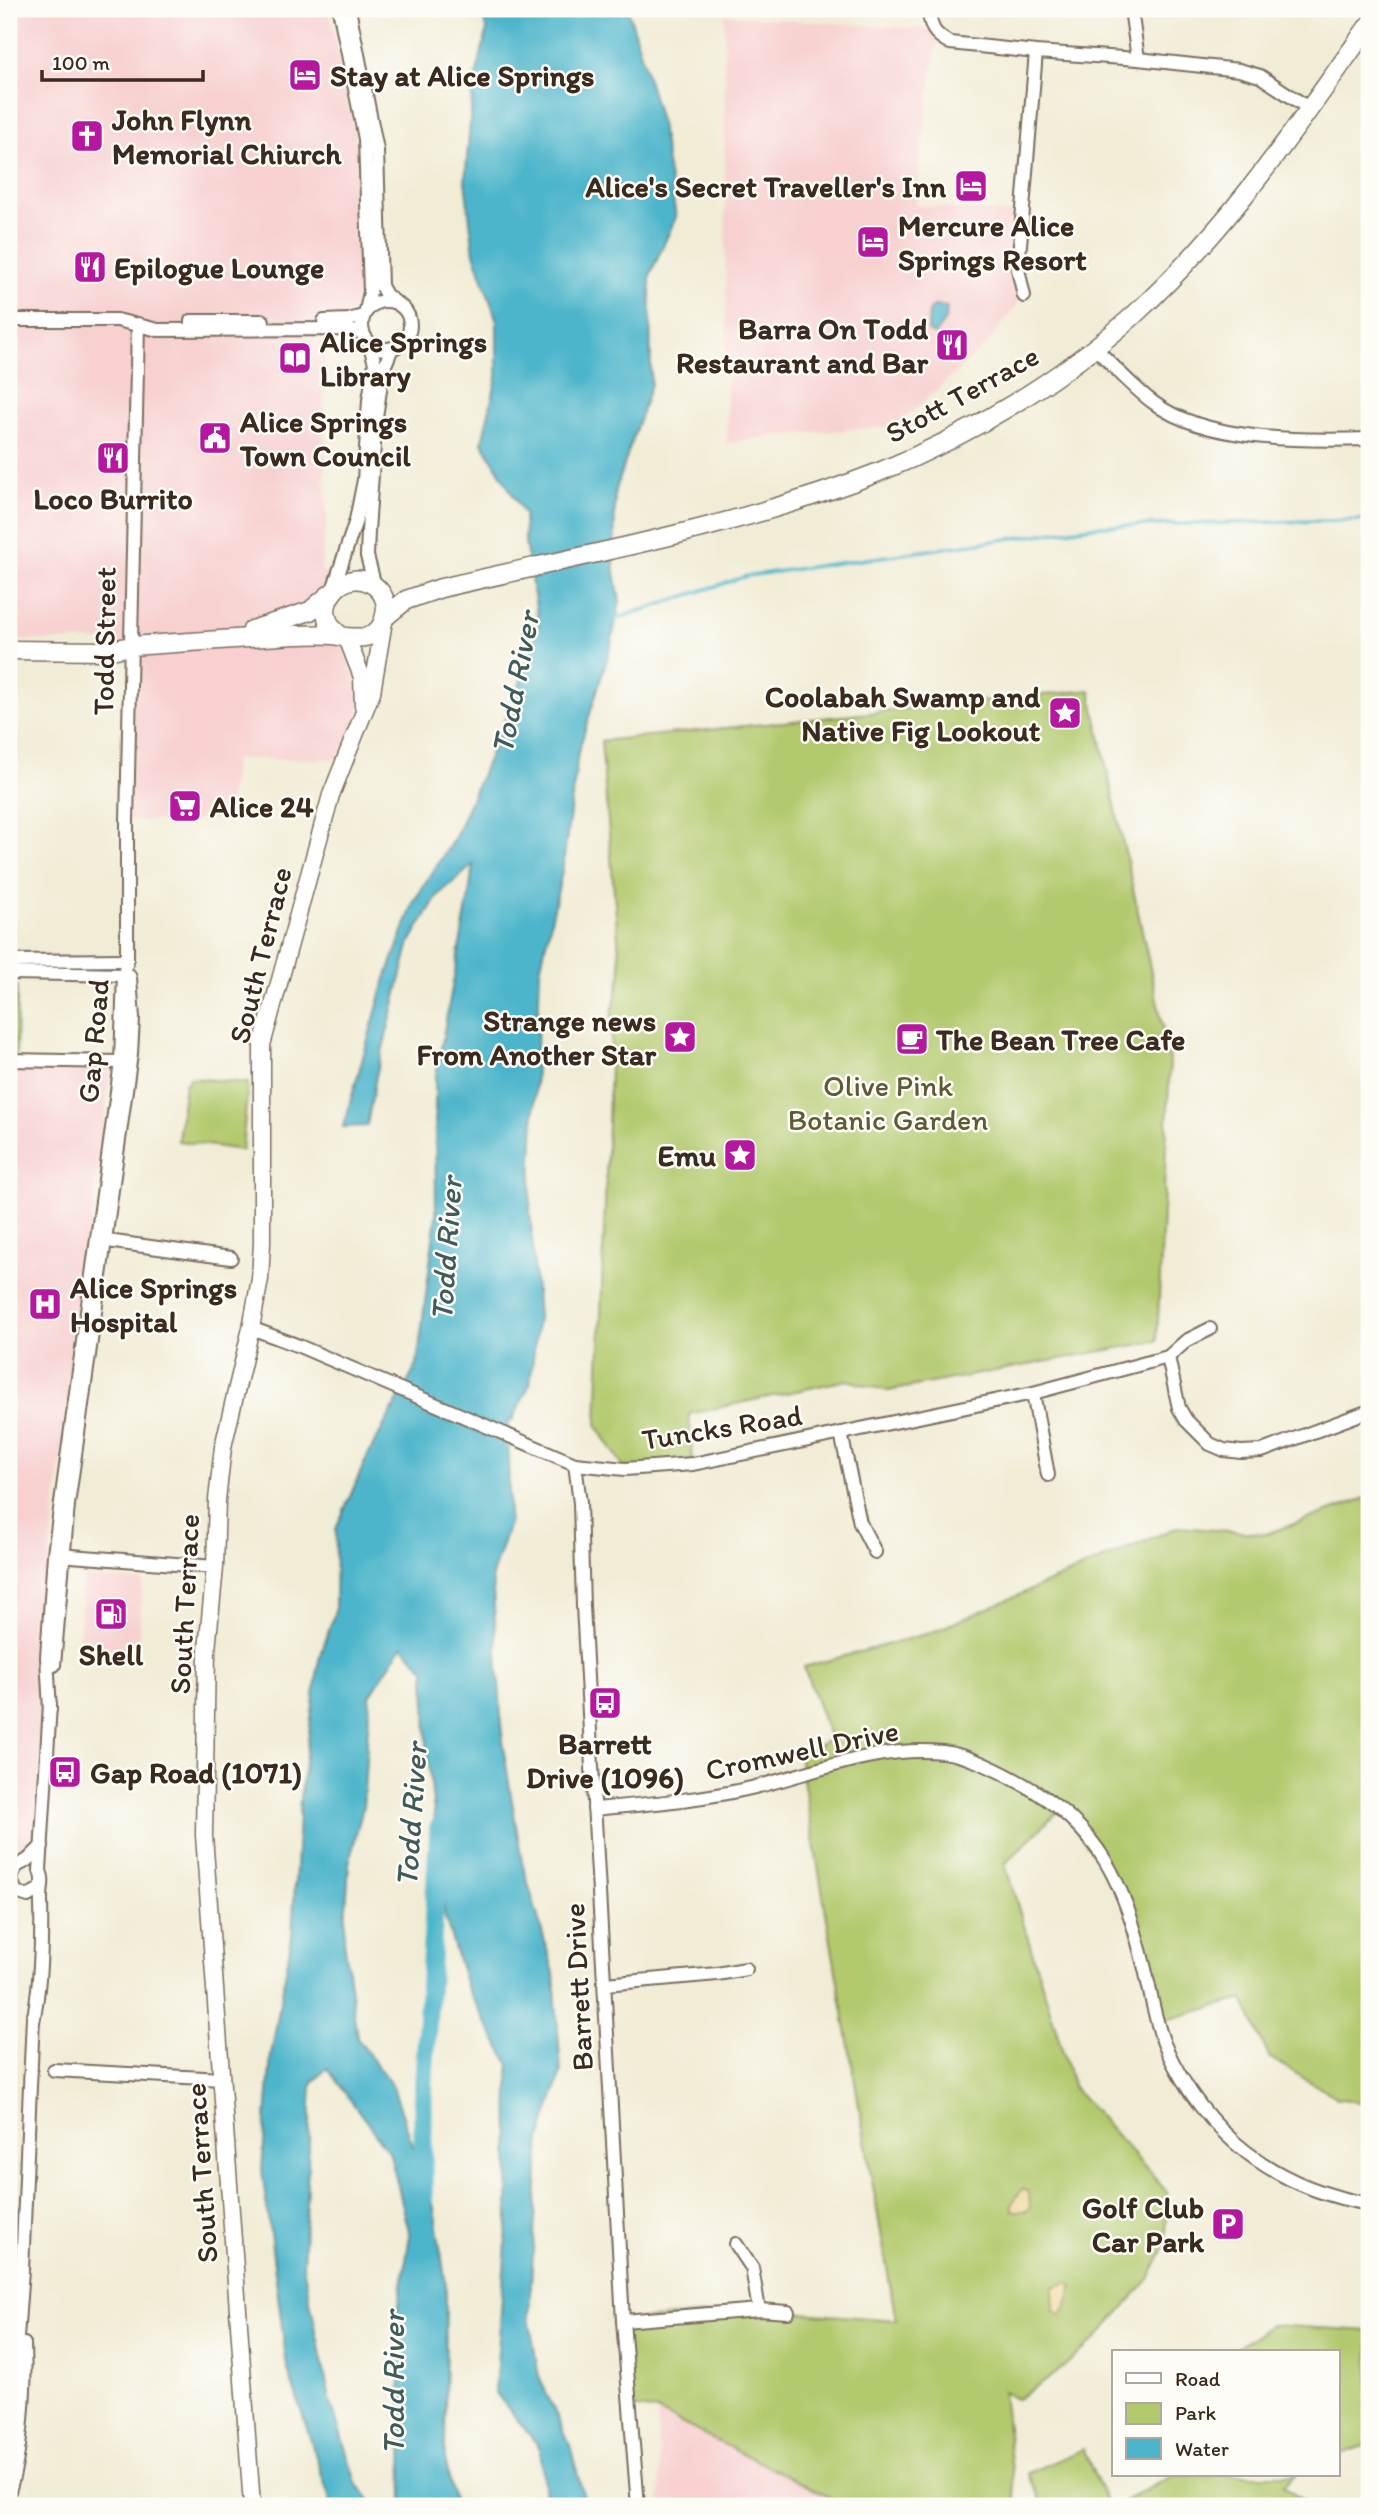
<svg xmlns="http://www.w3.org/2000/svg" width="1378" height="2515" font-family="Itim,sans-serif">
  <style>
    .built { fill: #f7d0cf }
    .green { fill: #b2c96d; stroke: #767a46; stroke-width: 2 }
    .sand { fill: #eeda9e; stroke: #94825e; stroke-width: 2 }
    .water { fill: #4db5cb; stroke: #447074; stroke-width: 2 }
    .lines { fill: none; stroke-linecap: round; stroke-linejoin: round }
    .stream { stroke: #4db5cb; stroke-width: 3.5 }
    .river { stroke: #4db5cb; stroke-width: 19 }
    .minor-casing { stroke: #7b6e5e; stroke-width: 16 }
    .tertiary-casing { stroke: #7b6e5e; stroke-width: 19 }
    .secondary-casing { stroke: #7b6e5e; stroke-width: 21 }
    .minor { stroke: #fff; stroke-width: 12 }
    .tertiary { stroke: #fff; stroke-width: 16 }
    .secondary { stroke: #fff; stroke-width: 18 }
    .labels { text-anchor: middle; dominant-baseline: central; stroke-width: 5; stroke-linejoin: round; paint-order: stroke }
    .poi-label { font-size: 30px; font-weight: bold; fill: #3b2a1e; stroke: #fdfcf7; text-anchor: start }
    .street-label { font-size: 30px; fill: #3b2a1e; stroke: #fdfcf7 }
    .park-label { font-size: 30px; fill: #5f5a36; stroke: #fdfcf7 }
    .water-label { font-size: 32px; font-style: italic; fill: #415b5b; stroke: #fdfcf7 }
  </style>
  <rect width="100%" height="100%" fill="#fdfcf7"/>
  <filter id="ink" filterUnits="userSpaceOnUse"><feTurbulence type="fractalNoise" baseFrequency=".0143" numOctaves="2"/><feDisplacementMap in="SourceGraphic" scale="14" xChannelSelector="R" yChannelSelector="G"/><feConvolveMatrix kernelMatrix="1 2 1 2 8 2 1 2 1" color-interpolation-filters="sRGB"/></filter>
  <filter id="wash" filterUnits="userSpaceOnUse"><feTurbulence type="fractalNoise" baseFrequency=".00686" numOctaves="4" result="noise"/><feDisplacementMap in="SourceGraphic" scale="28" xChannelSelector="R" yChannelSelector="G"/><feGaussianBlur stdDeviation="1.57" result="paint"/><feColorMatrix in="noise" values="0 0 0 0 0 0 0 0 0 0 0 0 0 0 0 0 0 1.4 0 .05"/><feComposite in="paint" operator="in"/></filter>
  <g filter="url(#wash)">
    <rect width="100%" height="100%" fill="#f1ecd5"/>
    <g class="built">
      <polygon points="9,9 329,9 345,90 360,154 362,234 362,306 349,316 326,353 324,447 327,519 321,571 337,577 336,588 272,625 339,634 363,702 346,759 235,759 226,820 127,821 130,646 106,641 9,640"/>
      <polygon points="724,15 931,30 938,37 920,158 916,205 1022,214 1024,296 987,344 896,426 771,436 727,443"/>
      <polygon points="9,1067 111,1067 51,1541 43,1655 38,1836 20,1855 9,1857"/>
      <polygon points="84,1577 143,1581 138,1651 78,1647"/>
      <polygon points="657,2411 847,2506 661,2506"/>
    </g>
    <g class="green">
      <polygon points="1090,690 1170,1060 1157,1341 888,1391 847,1380 689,1414 693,1464 625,1469 597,1426 612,1013 621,974 601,741"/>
      <polygon points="9,985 17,985 16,1056 9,1056"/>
      <polygon points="189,1078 248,1083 242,1150 178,1141 185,1083 188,1083"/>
      <polygon points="1369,1497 1369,2104 1337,2098 1269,2057 1243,1999 1158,2022 1122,1891 1060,1809 1005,1864 1074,2088 1167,2192 1166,2244 1149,2279 1095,2340 1054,2375 1017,2399 1003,2392 1016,2506 847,2506 657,2411 630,2407 623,2321 759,2310 896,2320 799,1756 830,1739 804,1667 930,1633 1178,1527 1266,1534"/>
      <polygon points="1270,2325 1369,2331 1369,2444 1338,2455 1338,2352 1231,2352"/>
      <polygon points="1083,2449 1108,2506 1043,2506 1028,2473"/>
      <polygon points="1174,2475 1295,2475 1283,2486 1310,2506 1115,2506"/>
    </g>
    <g class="sand">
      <polygon points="1022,2189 1029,2192 1030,2207 1027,2211 1013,2211 1011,2205"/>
      <polygon points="1068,2282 1073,2286 1066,2308 1060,2315 1054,2311 1053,2287"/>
    </g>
    <g class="water">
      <polygon points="480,9 628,9 660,121 676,217 650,275 651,384 615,492 614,566 620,601 610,649 578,753 562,872 540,970 530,1210 538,1318 530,1384 512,1421 508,1421 509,1523 492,1575 503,1746 522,1862 554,1973 561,2073 540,2140 529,2316 539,2377 570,2445 586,2506 546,2506 540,2448 495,2392 508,2215 509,2064 466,1986 445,1917 427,1747 425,1669 402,1646 370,1696 363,1807 349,1863 344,1940 357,2038 393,2087 434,2208 446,2285 445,2458 455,2506 403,2506 402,2419 397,2316 410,2235 390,2154 327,2068 312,2083 303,2266 330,2400 356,2482 374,2506 332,2506 287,2367 262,2169 271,2055 292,1936 300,1799 319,1660 335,1611 336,1529 367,1457 417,1365 436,1216 435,1080 469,896 473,865 438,895 410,942 376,1076 367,1126 343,1127 384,984 414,901 455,837 518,689 539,625 525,543 524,514 482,442 497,377 497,321 474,253 465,181 473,89 487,30"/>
      <polygon points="934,306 947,307 945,320 934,335 928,331 929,312"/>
    </g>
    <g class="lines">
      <polyline class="stream" points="612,620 747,576 1099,526 1369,520"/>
      <polyline class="river" points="423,2199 423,2096 439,1827"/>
    </g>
  </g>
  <g filter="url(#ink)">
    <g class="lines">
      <defs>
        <g id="minor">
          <polyline points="339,9 365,139 370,292 366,311"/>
          <polyline points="349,9 377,150 381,286 386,295 395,302"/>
          <path d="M928,9C931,28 933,34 950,43L1036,52L1138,59L1239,70L1260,76L1310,109"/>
          <polyline points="1131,9 1138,59"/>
          <polyline points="1024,296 1018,269 1036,52"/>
          <circle cx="386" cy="325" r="24"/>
          <polyline points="9,320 117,320 158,330 344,329 363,333"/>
          <polyline points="191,321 263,321"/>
          <polyline points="324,321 348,320 363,316"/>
          <path d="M1094,347C1114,366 1132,387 1154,403C1206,442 1306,441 1369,439"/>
          <polyline points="375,586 367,556 368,531 376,417 383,370 392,348"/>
          <polyline points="333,590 356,520 364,480 369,400 375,363 369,343"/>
          <polyline points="9,961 127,960"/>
          <polyline points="9,973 129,975"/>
          <polyline points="9,1060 121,1062"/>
          <polyline points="100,1240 231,1258"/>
          <polyline points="251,1328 299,1346 575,1464 625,1469 693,1464 1033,1393 1168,1357 1186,1341 1210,1329"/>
          <polyline points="1168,1357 1179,1408 1186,1420 1210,1444 1224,1450 1241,1452 1262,1451 1369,1411"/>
          <polyline points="1033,1393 1048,1475"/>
          <polyline points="841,1433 860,1523 875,1552"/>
          <polyline points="575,1464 580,1503 583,1606 623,2321 638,2506"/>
          <polyline points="58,1555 215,1567"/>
          <polyline points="54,1665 68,1505 131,1054 133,1018 130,978"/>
          <polyline points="50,1710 47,1657 54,1554 121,1062 124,974 127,960 127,821 138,324"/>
          <path d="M594,1809C647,1804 700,1800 751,1788C814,1773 877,1745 943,1752C969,1755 998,1770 1021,1783C1101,1827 1124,1884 1145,1969C1151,1994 1155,2022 1165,2046C1205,2135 1275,2188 1369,2204"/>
          <polyline points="16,1867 10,1878 16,1892 28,1896 41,1888"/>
          <polyline points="9,1870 28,1860 42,1846"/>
          <polyline points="605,1984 717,1974 746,1969"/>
          <path d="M33,2022C41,1982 42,1944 41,1902C40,1891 45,1881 40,1871L50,1704"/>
          <polyline points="54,2070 222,2079"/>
          <polyline points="736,2244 752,2268 759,2310"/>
          <polyline points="623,2321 759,2310 788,2312"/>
          <polyline points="9,2445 22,2270 33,2017"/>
          <path d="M9,2491C22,2451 26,2387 24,2344"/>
        </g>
        <g id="tertiary">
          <polyline points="347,638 362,677 363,706"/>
          <polyline points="252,2506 204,1835 207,1650 215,1567 217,1500 223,1447 251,1328 260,1279 262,1243 262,1045 331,795 372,692 384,621"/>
        </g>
        <g id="secondary">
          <path d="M385,617L406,600L441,588C587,554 740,527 879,472C967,437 1064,378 1134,315C1227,230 1297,127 1369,25"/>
          <polyline points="252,630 310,611 330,594"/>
          <path d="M9,650L106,651L131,646L295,635C307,635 320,634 333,635C353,638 380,644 385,615C387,606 385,597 379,590C348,556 299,613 345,638"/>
        </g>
      </defs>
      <use href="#minor" class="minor-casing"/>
      <use href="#tertiary" class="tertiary-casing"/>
      <use href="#secondary" class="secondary-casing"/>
      <use href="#minor" class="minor"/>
      <use href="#tertiary" class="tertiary"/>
      <use href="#secondary" class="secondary"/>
    </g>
  </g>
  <defs>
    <symbol id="hotel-square" viewBox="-11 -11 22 22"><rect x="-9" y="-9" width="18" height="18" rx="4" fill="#b5179e" stroke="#fdfcf7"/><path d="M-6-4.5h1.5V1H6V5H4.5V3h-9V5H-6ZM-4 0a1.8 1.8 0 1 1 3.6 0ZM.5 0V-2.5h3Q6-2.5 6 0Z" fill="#fff"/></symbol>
    <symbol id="church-square" viewBox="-11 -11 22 22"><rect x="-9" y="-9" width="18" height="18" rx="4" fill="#b5179e" stroke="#fdfcf7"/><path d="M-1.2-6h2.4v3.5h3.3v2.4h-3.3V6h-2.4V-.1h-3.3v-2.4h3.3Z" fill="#fff"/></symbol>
    <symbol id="restaurant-square" viewBox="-11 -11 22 22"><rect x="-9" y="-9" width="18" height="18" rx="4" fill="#b5179e" stroke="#fdfcf7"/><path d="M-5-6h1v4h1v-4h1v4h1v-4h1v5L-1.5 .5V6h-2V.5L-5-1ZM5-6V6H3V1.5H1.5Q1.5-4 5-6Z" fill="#fff"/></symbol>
    <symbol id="library-square" viewBox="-11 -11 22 22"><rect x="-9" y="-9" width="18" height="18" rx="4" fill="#b5179e" stroke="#fdfcf7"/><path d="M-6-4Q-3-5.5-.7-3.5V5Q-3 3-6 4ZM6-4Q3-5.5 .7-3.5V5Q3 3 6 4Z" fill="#fff"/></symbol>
    <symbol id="civic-square" viewBox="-11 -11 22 22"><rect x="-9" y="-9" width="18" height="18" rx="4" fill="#b5179e" stroke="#fdfcf7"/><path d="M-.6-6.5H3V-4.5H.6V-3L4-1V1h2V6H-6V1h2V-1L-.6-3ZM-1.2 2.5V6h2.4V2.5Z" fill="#fff"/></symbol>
    <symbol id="sight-square" viewBox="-11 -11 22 22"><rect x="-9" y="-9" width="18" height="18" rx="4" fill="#b5179e" stroke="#fdfcf7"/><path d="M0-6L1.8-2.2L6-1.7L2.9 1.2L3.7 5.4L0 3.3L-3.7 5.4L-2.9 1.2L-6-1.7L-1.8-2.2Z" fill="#fff"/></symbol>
    <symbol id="supermarket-square" viewBox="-11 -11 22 22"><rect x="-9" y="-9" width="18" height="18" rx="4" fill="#b5179e" stroke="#fdfcf7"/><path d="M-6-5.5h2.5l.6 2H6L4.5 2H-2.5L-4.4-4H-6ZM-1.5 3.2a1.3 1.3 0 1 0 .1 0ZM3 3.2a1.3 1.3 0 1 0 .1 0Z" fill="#fff"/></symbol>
    <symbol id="cafe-square" viewBox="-11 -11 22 22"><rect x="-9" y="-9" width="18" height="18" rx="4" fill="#b5179e" stroke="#fdfcf7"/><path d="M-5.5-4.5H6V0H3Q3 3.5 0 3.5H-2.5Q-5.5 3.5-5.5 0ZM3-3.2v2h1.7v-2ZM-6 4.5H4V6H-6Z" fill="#fff"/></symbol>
    <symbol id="hospital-square" viewBox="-11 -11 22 22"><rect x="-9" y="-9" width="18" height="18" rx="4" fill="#b5179e" stroke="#fdfcf7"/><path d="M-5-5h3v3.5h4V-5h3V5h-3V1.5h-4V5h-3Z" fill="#fff"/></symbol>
    <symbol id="fuel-square" viewBox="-11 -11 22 22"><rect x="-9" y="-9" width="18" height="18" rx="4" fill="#b5179e" stroke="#fdfcf7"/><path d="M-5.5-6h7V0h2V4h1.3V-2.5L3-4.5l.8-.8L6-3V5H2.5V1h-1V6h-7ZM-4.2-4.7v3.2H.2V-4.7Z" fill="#fff"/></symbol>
    <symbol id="bus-square" viewBox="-11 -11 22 22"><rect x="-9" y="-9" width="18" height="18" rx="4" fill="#b5179e" stroke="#fdfcf7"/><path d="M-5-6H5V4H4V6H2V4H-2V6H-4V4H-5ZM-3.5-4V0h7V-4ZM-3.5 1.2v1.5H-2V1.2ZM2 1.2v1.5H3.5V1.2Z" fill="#fff"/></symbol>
    <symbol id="parking-square" viewBox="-11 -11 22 22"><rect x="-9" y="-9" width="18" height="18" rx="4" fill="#b5179e" stroke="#fdfcf7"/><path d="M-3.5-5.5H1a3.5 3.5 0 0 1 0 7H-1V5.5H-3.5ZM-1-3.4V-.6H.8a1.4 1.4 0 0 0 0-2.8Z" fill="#fff"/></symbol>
  </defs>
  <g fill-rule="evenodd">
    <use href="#hotel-square" x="286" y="56" width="38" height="38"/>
    <use href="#church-square" x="68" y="117" width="38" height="38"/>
    <use href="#hotel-square" x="952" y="167" width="38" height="38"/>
    <use href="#hotel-square" x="854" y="223" width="38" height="38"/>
    <use href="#restaurant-square" x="71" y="248" width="38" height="38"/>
    <use href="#restaurant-square" x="933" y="326" width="38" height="38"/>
    <use href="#library-square" x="276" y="339" width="38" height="38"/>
    <use href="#civic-square" x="196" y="419" width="38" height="38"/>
    <use href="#restaurant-square" x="94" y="439" width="38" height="38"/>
    <use href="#sight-square" x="1046" y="694" width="38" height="38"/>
    <use href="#supermarket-square" x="166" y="787" width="38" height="38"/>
    <use href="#sight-square" x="661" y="1018" width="38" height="38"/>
    <use href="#cafe-square" x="893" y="1020" width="38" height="38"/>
    <use href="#sight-square" x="721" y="1136" width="38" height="38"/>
    <use href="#hospital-square" x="26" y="1285" width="38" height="38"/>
    <use href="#fuel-square" x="92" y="1595" width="38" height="38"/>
    <use href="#bus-square" x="586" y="1684" width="38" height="38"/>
    <use href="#bus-square" x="46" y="1753" width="38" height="38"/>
    <use href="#parking-square" x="1209" y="2205" width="38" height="38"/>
  </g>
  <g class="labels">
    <g class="poi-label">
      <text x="330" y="75">Stay at Alice Springs</text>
      <text x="112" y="119">John Flynn<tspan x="112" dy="34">Memorial Chiurch</tspan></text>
      <text x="946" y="186" text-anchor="end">Alice's Secret Traveller's Inn</text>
      <text x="898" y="225">Mercure Alice<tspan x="898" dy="34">Springs Resort</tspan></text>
      <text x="114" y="267">Epilogue Lounge</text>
      <text x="928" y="328" text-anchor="end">Barra On Todd<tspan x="928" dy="34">Restaurant and Bar</tspan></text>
      <text x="320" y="341">Alice Springs<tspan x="320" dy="34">Library</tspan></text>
      <text x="240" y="421">Alice Springs<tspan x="240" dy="34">Town Council</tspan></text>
      <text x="113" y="498" text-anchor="middle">Loco Burrito</text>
      <text x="1040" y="696" text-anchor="end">Coolabah Swamp and<tspan x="1040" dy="34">Native Fig Lookout</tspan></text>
      <text x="210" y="806">Alice 24</text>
      <text x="656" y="1020" text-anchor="end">Strange news<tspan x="656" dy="34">From Another Star</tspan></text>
      <text x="936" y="1039">The Bean Tree Cafe</text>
      <text x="716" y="1155" text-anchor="end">Emu</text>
      <text x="70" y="1287">Alice Springs<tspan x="70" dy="34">Hospital</tspan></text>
      <text x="111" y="1654" text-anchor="middle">Shell</text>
      <text x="605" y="1743" text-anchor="middle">Barrett<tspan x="605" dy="34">Drive (1096)</tspan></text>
      <text x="90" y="1772">Gap Road (1071)</text>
      <text x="1204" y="2207" text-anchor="end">Golf Club<tspan x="1204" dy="34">Car Park</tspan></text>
    </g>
    <g class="street-label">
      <text transform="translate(962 394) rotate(-29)">Stott Terrace</text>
      <text transform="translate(104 641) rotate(-89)">Todd Street</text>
      <text transform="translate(260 955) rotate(-76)">South Terrace</text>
      <text transform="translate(93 1041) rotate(-85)">Gap Road</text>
      <text transform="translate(722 1427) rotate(-9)">Tuncks Road</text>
      <text transform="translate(184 1604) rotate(-87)">South Terrace</text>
      <text transform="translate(802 1750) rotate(-12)">Cromwell Drive</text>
      <text transform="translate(578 1987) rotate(-93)">Barrett Drive</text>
      <text transform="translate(201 2173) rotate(-94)">South Terrace</text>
    </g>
    <g class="park-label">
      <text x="888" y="1085">Olive Pink<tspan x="888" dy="34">Botanic Garden</tspan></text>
    </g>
    <g class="water-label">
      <text transform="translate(515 683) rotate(-79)">Todd River</text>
      <text transform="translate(446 1249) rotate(-86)">Todd River</text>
      <text transform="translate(411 1815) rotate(-86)">Todd River</text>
      <text transform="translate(393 2383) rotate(-90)">Todd River</text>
    </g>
  </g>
  <rect width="1378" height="2515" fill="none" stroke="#fdfcf7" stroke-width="35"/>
  <rect x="1112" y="2350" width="228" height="126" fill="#fdfcf7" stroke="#afa8a0" stroke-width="2"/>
  <rect x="1126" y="2373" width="35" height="10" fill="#ffffff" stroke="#afa8a0" stroke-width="2"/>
  <text x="1175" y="2386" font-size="21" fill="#3b2a1e">Road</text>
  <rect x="1126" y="2403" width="35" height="21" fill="#b2c96d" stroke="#afa8a0" stroke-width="2"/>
  <text x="1175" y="2420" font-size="21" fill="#3b2a1e">Park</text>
  <rect x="1126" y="2438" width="35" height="21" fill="#4db5cb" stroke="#afa8a0" stroke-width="2"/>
  <text x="1175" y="2456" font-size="21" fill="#3b2a1e">Water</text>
  <path d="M42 70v10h161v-10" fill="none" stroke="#3b2a1e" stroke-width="3.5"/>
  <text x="52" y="70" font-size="21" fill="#3b2a1e" stroke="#fdfcf7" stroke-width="5" paint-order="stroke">100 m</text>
</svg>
